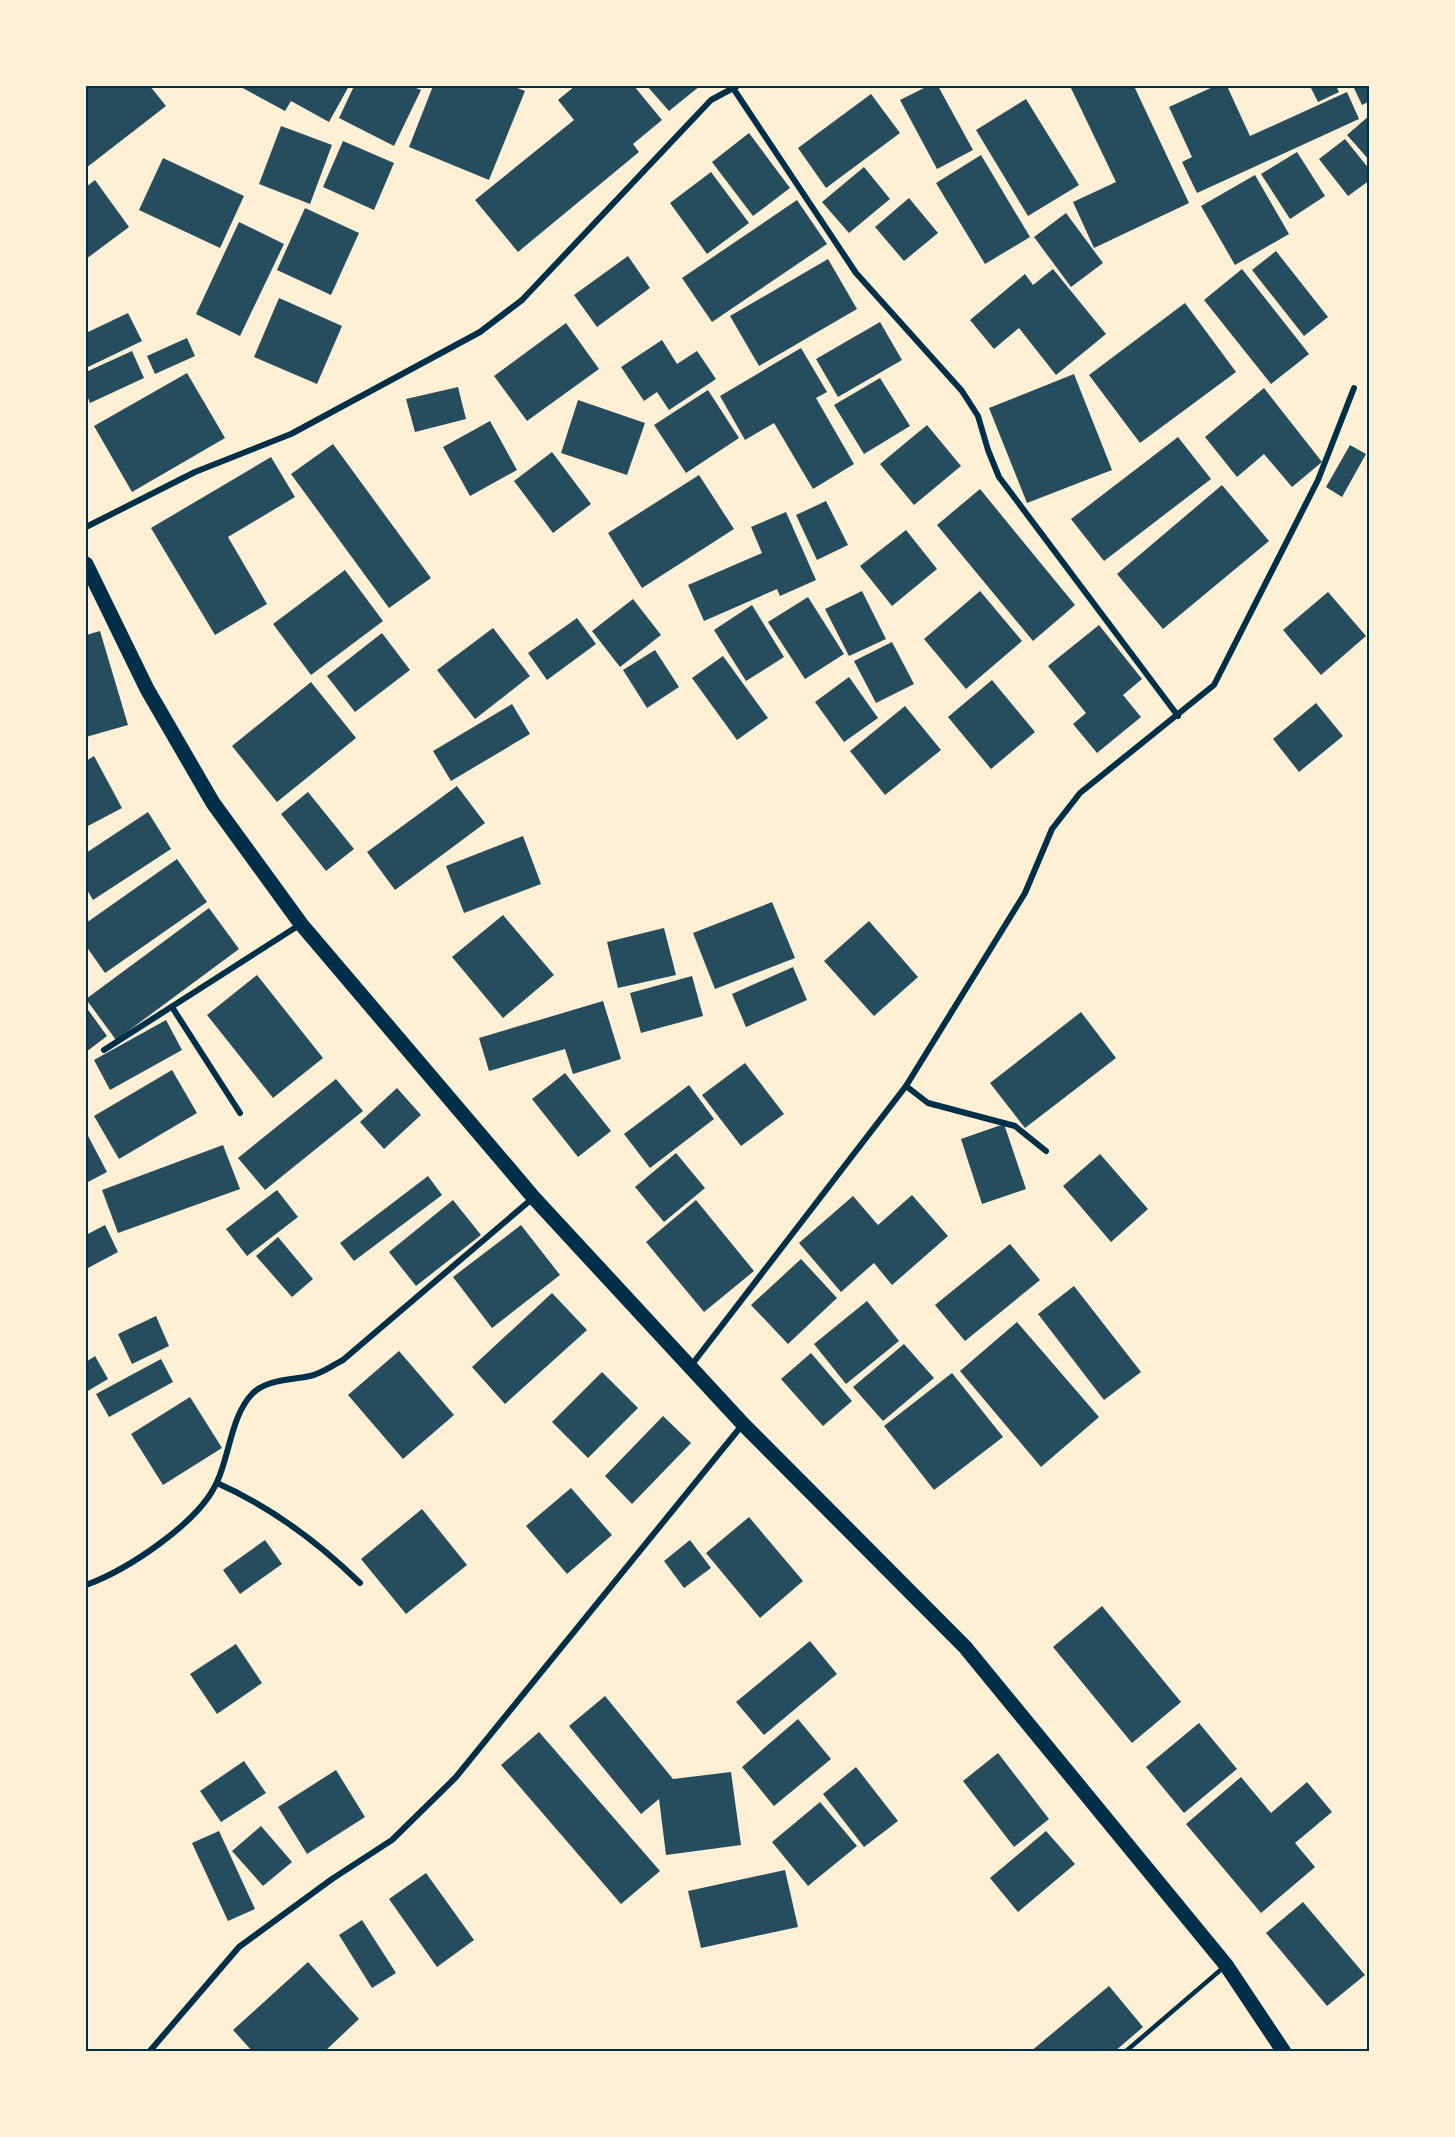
<svg xmlns="http://www.w3.org/2000/svg" width="1455" height="2137" font-family="'Roboto Condensed',sans-serif">
  <style>
    .building { fill: #264d5e }
    .lines { fill: none; stroke-linecap: round; stroke-linejoin: round }
    .service { stroke: #003049; stroke-width: 4.5 }
    .minor { stroke: #003049; stroke-width: 6 }
    .primary { stroke: #003049; stroke-width: 15 }
    .neatline { fill: none; stroke: #003049; stroke-width: 2 }
  </style>
  <rect width="100%" height="100%" fill="#fdf0d5"/>
  <g class="building">
    <polygon points="86,86 150,86 166,106 86,168"/>
    <polygon points="239,86 349,86 329,122 291,101 285,111"/>
    <polygon points="354,86 411,86 421,90 394,146 339,118"/>
    <polygon points="433,86 512,86 525,91 489,180 409,147"/>
    <polygon points="575,86 634,86 662,120 633,144 639,152 518,252 475,200 574,120 558,100"/>
    <polygon points="647,86 700,86 669,111"/>
    <polygon points="928,86 938,86 973,150 937,169 900,100"/>
    <polygon points="1070,86 1134,86 1189,203 1094,248 1073,202 1116,182"/>
    <polygon points="1215,86 1227,86 1250,136 1347,92 1359,119 1197,193 1182,162 1192,157 1169,107"/>
    <polygon points="1310,86 1336,86 1339,92 1318,102"/>
    <polygon points="1353,86 1370,86 1370,101 1362,105"/>
    <polygon points="871,94 900,133 826,188 798,148"/>
    <polygon points="1026,99 1079,185 1028,216 976,130"/>
    <polygon points="1370,115 1370,161 1347,135"/>
    <polygon points="281,126 332,145 310,204 259,184"/>
    <polygon points="749,133 790,188 753,216 712,162"/>
    <polygon points="1345,139 1370,170 1370,180 1348,196 1319,159"/>
    <polygon points="343,141 394,163 374,210 323,187"/>
    <polygon points="1297,152 1325,196 1290,219 1261,174"/>
    <polygon points="981,155 1030,237 985,264 936,183"/>
    <polygon points="163,158 244,196 220,248 139,210"/>
    <polygon points="864,167 890,199 849,233 822,202"/>
    <polygon points="711,172 749,223 707,254 670,203"/>
    <polygon points="1255,175 1289,234 1235,265 1201,206"/>
    <polygon points="95,180 129,227 86,259 86,187"/>
    <polygon points="909,198 938,233 904,261 875,227"/>
    <polygon points="797,200 827,244 712,322 682,278"/>
    <polygon points="305,208 359,233 331,295 277,270"/>
    <polygon points="1066,213 1103,263 1071,287 1034,237"/>
    <polygon points="239,222 284,244 240,336 196,314"/>
    <polygon points="1276,251 1328,317 1304,336 1252,270"/>
    <polygon points="628,256 650,288 597,327 574,295"/>
    <polygon points="828,259 857,309 759,366 730,316"/>
    <polygon points="1053,269 1106,334 1056,375 1019,328 994,349 970,320 1025,274 1033,285"/>
    <polygon points="1242,269 1309,354 1271,384 1204,300"/>
    <polygon points="279,298 342,326 317,384 254,357"/>
    <polygon points="1185,303 1236,372 1140,443 1089,375"/>
    <polygon points="128,313 142,341 86,368 86,333"/>
    <polygon points="880,322 902,360 838,397 816,359"/>
    <polygon points="566,323 599,369 527,421 494,376"/>
    <polygon points="187,338 195,356 155,374 147,356"/>
    <polygon points="662,340 677,364 697,351 716,379 669,410 657,392 644,401 621,367"/>
    <polygon points="801,348 827,392 816,398 854,464 813,489 774,423 745,440 720,396"/>
    <polygon points="132,351 144,378 90,403 86,393 86,372"/>
    <polygon points="187,373 225,438 132,492 94,426"/>
    <polygon points="1074,374 1112,470 1027,503 989,408"/>
    <polygon points="880,378 910,426 864,454 834,405"/>
    <polygon points="458,387 466,419 415,432 406,399"/>
    <polygon points="1264,388 1322,462 1292,487 1264,454 1237,477 1205,437"/>
    <polygon points="708,390 739,438 686,473 654,425"/>
    <polygon points="578,400 645,423 627,475 561,453"/>
    <polygon points="490,421 517,470 470,496 443,447"/>
    <polygon points="927,425 961,466 914,505 880,464"/>
    <polygon points="1178,437 1211,479 1104,561 1071,519"/>
    <polygon points="333,444 431,578 389,608 291,474"/>
    <polygon points="1350,445 1366,454 1342,497 1326,487"/>
    <polygon points="552,452 591,504 553,533 514,481"/>
    <polygon points="271,457 295,497 228,537 267,604 215,635 151,528"/>
    <polygon points="699,475 734,529 642,588 608,533"/>
    <polygon points="1222,485 1269,541 1163,629 1117,574"/>
    <polygon points="980,489 1075,605 1033,641 937,525"/>
    <polygon points="826,501 848,545 817,560 796,515"/>
    <polygon points="786,512 816,580 780,596 777,589 704,621 688,585 762,553 751,527"/>
    <polygon points="906,530 937,569 892,606 860,566"/>
    <polygon points="345,570 383,621 311,675 273,624"/>
    <polygon points="862,591 886,639 849,656 825,609"/>
    <polygon points="980,591 1022,641 966,689 924,639"/>
    <polygon points="1328,592 1366,636 1321,675 1283,630"/>
    <polygon points="808,597 844,654 805,679 768,622"/>
    <polygon points="633,599 661,635 620,667 592,631"/>
    <polygon points="752,605 784,657 746,681 714,630"/>
    <polygon points="577,618 596,644 547,680 528,653"/>
    <polygon points="1099,625 1142,679 1123,695 1141,717 1097,753 1073,724 1086,713 1048,666"/>
    <polygon points="493,628 530,676 475,719 437,670"/>
    <polygon points="100,631 128,725 86,737 86,635"/>
    <polygon points="382,633 410,670 355,712 327,676"/>
    <polygon points="892,642 914,684 876,703 854,661"/>
    <polygon points="655,650 679,687 647,708 623,670"/>
    <polygon points="723,656 768,718 737,740 692,678"/>
    <polygon points="849,677 878,718 844,742 815,702"/>
    <polygon points="992,680 1035,732 991,769 948,717"/>
    <polygon points="311,682 356,738 277,802 232,746"/>
    <polygon points="1316,703 1343,736 1299,772 1273,739"/>
    <polygon points="512,704 530,734 451,781 433,751"/>
    <polygon points="905,706 941,750 885,795 850,751"/>
    <polygon points="94,756 122,808 86,827 86,761"/>
    <polygon points="457,786 485,823 395,890 367,852"/>
    <polygon points="308,792 354,849 326,871 281,814"/>
    <polygon points="148,812 171,849 93,900 86,888 86,853"/>
    <polygon points="523,836 541,884 464,913 446,866"/>
    <polygon points="177,859 207,902 105,973 86,946 86,923"/>
    <polygon points="772,902 795,958 715,989 693,933"/>
    <polygon points="209,908 239,949 116,1040 86,999"/>
    <polygon points="503,915 554,975 503,1018 452,957"/>
    <polygon points="869,921 918,977 874,1016 824,961"/>
    <polygon points="664,928 676,975 618,988 607,942"/>
    <polygon points="793,967 807,1000 746,1027 732,994"/>
    <polygon points="257,975 323,1058 273,1098 207,1015"/>
    <polygon points="692,976 703,1016 641,1033 630,993"/>
    <polygon points="603,1001 621,1059 573,1074 565,1049 489,1071 479,1038"/>
    <polygon points="86,1007 107,1036 86,1052"/>
    <polygon points="1081,1012 1116,1058 1025,1128 990,1083"/>
    <polygon points="166,1020 182,1050 110,1090 94,1060"/>
    <polygon points="745,1063 784,1114 741,1146 702,1095"/>
    <polygon points="172,1070 197,1113 119,1159 94,1116"/>
    <polygon points="565,1073 611,1131 578,1157 532,1099"/>
    <polygon points="336,1079 363,1111 265,1190 238,1158"/>
    <polygon points="689,1085 714,1119 650,1168 624,1134"/>
    <polygon points="397,1088 421,1115 384,1149 360,1122"/>
    <polygon points="1004,1124 1026,1189 982,1204 961,1139"/>
    <polygon points="86,1132 107,1172 86,1183"/>
    <polygon points="223,1145 240,1189 118,1233 102,1190"/>
    <polygon points="676,1153 705,1188 664,1222 635,1187"/>
    <polygon points="1100,1154 1148,1209 1111,1242 1063,1186"/>
    <polygon points="428,1176 442,1195 354,1261 340,1243"/>
    <polygon points="277,1190 298,1217 247,1256 226,1229"/>
    <polygon points="912,1195 948,1236 892,1285 874,1263 841,1292 799,1243 853,1196 878,1225"/>
    <polygon points="453,1200 481,1235 416,1286 389,1252"/>
    <polygon points="696,1200 754,1271 704,1312 646,1242"/>
    <polygon points="105,1225 118,1252 86,1269 86,1235"/>
    <polygon points="521,1225 560,1275 492,1328 453,1277"/>
    <polygon points="278,1237 313,1279 292,1297 256,1256"/>
    <polygon points="1010,1244 1040,1280 965,1341 935,1305"/>
    <polygon points="801,1259 837,1298 788,1344 751,1305"/>
    <polygon points="1074,1286 1141,1372 1104,1400 1038,1314"/>
    <polygon points="552,1293 587,1330 505,1404 472,1367"/>
    <polygon points="867,1301 899,1341 846,1384 814,1344"/>
    <polygon points="156,1316 169,1346 132,1364 118,1334"/>
    <polygon points="1017,1322 1099,1417 1041,1467 960,1371"/>
    <polygon points="904,1344 934,1378 883,1421 853,1387"/>
    <polygon points="399,1351 454,1415 403,1459 348,1395"/>
    <polygon points="811,1353 852,1401 823,1426 781,1379"/>
    <polygon points="95,1356 108,1379 86,1392 86,1362"/>
    <polygon points="161,1359 173,1382 109,1417 96,1394"/>
    <polygon points="602,1372 638,1408 588,1458 552,1422"/>
    <polygon points="952,1373 1003,1437 934,1490 884,1426"/>
    <polygon points="190,1397 222,1448 163,1485 131,1434"/>
    <polygon points="663,1416 691,1443 632,1504 605,1476"/>
    <polygon points="571,1488 612,1535 567,1574 526,1526"/>
    <polygon points="422,1509 467,1565 406,1614 361,1559"/>
    <polygon points="749,1517 803,1581 760,1618 706,1553"/>
    <polygon points="265,1540 282,1564 240,1594 223,1570"/>
    <polygon points="690,1540 711,1568 684,1588 664,1561"/>
    <polygon points="1102,1606 1181,1702 1132,1743 1053,1647"/>
    <polygon points="810,1641 837,1674 764,1735 736,1702"/>
    <polygon points="236,1644 262,1683 217,1714 190,1674"/>
    <polygon points="605,1696 673,1779 731,1772 741,1845 666,1855 659,1799 641,1814 569,1726"/>
    <polygon points="798,1719 831,1759 774,1806 742,1767"/>
    <polygon points="1199,1723 1237,1769 1184,1813 1146,1767"/>
    <polygon points="539,1732 660,1871 621,1904 501,1765"/>
    <polygon points="998,1753 1049,1819 1014,1847 963,1781"/>
    <polygon points="244,1761 266,1793 221,1822 200,1791"/>
    <polygon points="856,1767 898,1821 864,1847 823,1794"/>
    <polygon points="336,1770 365,1817 307,1854 278,1807"/>
    <polygon points="1241,1777 1271,1813 1307,1782 1332,1812 1295,1843 1315,1867 1261,1913 1186,1824"/>
    <polygon points="820,1802 857,1846 808,1886 772,1842"/>
    <polygon points="261,1826 292,1862 263,1886 232,1851"/>
    <polygon points="219,1831 255,1909 228,1921 192,1843"/>
    <polygon points="1046,1831 1075,1864 1018,1912 990,1878"/>
    <polygon points="785,1870 798,1927 701,1948 688,1891"/>
    <polygon points="426,1873 474,1940 437,1967 389,1899"/>
    <polygon points="1303,1902 1365,1975 1327,2006 1266,1933"/>
    <polygon points="362,1920 396,1973 372,1988 339,1935"/>
    <polygon points="308,1962 359,2019 324,2052 253,2052 233,2030"/>
    <polygon points="1109,1986 1143,2027 1114,2052 1030,2052"/>
  </g>
  <g class="lines">
    <polyline class="service" points="1125,2052 1224,1967"/>
    <g class="minor">
      <polyline points="733,88 856,273 962,391 978,416 988,450 999,477 1178,716"/>
      <polyline points="86,527 195,472 291,434 480,332 522,300 711,100 737,86"/>
      <polyline points="172,1007 240,1113"/>
      <polyline points="104,1050 301,924"/>
      <polyline points="906,1086 928,1103 1015,1126 1046,1151"/>
      <polyline points="690,1367 906,1086 1025,893 1052,829 1080,793 1214,685 1318,480 1354,388"/>
      <path d="M217,1483C271,1507 318,1542 360,1583"/>
      <path d="M86,1585C127,1570 199,1523 217,1482C230,1454 231,1415 253,1393C268,1379 292,1380 310,1376C321,1374 333,1365 343,1360L533,1198"/>
      <polyline points="149,2052 239,1947 332,1879 392,1840 456,1777 743,1424"/>
    </g>
    <polyline class="primary" points="86,564 147,689 213,803 301,924 534,1198 743,1424 965,1647 1226,1965 1284,2052"/>
  </g>
  <rect width="1455" height="2137" fill="none" stroke="#fdf0d5" stroke-width="174"/>
  <rect x="87" y="87" width="1281" height="1963" class="neatline"/>
</svg>
